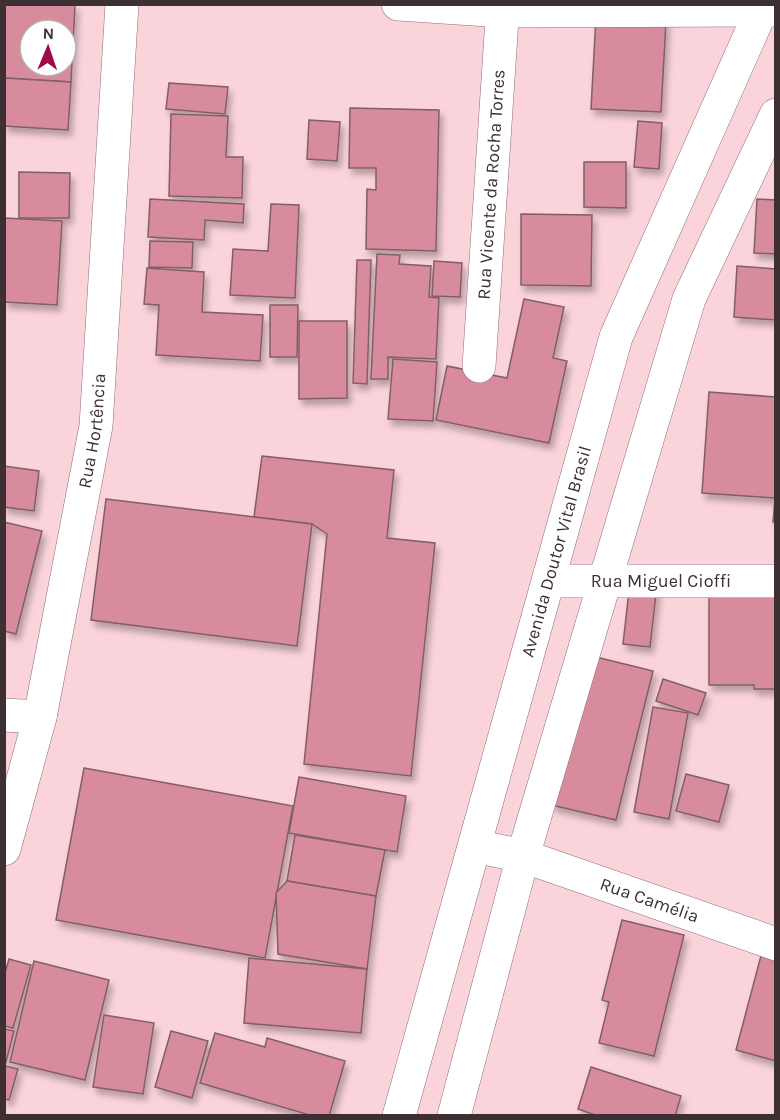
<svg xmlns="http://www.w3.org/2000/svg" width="780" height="1120" font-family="Karla,sans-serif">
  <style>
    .building { fill: #d78b9c; stroke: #815f66; stroke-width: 1.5; fill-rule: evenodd; filter: url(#shadow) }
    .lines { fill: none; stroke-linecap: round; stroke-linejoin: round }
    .street-casing { stroke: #8f6d74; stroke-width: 34 }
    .secondary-casing { stroke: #8f6d74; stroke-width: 34 }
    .street { stroke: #fff; stroke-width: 33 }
    .secondary { stroke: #fff; stroke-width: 33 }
    .labels { text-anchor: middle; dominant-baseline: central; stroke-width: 4.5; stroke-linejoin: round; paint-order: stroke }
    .street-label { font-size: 18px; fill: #3e2f32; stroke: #fff }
  </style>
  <defs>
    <filter id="shadow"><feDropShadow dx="3.5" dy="6" stdDeviation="3" flood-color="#0004"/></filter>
  </defs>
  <rect width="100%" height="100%" fill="#fbd4db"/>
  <g class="building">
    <path d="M4,4L75,5L71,82L4,78ZM30,30H66V66H30Z"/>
    <polygon points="596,16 666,21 661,112 591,109"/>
    <polygon points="4,78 71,82 68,130 4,126"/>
    <polygon points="169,83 228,87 225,114 166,109"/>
    <polygon points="350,108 439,110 436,251 366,249 367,189 376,190 376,168 349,168"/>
    <polygon points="171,114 228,116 226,157 243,157 242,198 169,196"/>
    <polygon points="309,120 340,122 337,161 307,159"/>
    <polygon points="638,121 662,123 659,169 634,167"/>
    <polygon points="584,162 626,162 626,208 584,207"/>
    <polygon points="19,172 70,173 69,218 19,218"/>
    <polygon points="150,199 244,204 243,223 205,220 204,240 148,237"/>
    <polygon points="757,199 776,200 776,254 754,253"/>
    <polygon points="271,204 299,205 295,298 230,295 233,249 268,251"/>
    <polygon points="521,214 592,215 591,286 521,285"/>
    <polygon points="4,218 62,221 57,305 4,302"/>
    <polygon points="150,241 193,242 192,268 149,267"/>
    <polygon points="377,254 400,255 399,264 431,266 429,297 439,298 436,359 388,357 388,379 371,379"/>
    <polygon points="357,260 371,260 367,384 353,383"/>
    <polygon points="434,261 462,263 460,297 432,296"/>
    <polygon points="737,266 776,269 776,320 734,317"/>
    <polygon points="147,268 204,272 202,312 263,315 260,361 156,355 159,305 144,304"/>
    <polygon points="524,299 564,307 553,358 567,361 549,443 436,420 447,366 507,378"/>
    <polygon points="270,305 298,305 297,357 270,357"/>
    <polygon points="299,321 347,321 347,398 299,399"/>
    <polygon points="393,359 437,362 433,421 388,419"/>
    <polygon points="709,392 776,397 776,522 773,522 775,498 702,493"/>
    <polygon points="262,456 394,470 387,538 435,543 411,776 304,764 327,534 312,524 254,517"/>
    <polygon points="4,466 39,471 34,511 4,507"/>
    <polygon points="106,499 312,524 297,646 91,620"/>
    <polygon points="4,522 42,531 16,634 4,631"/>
    <polygon points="630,582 657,585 650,647 623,644"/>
    <polygon points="709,594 776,594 776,689 754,689 754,685 709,685"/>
    <polygon points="588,655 653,671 616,820 551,805"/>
    <polygon points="663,679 706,693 698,715 656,701"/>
    <polygon points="653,707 688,713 669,819 634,812"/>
    <polygon points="84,768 293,806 265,958 56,920"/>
    <polygon points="686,774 729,785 719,822 676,811"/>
    <polygon points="299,777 406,796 397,852 289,833"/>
    <polygon points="295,835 385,850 376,896 287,881"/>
    <polygon points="287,881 376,896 367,969 278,954 276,893"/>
    <polygon points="622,920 684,935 654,1056 599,1043 609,1002 602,1000"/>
    <polygon points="762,952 776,956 776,1061 736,1050"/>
    <polygon points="249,958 367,969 361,1033 244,1023"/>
    <polygon points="9,959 31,965 13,1028 4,1026 4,976"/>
    <polygon points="34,961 109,980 85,1080 10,1062"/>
    <polygon points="104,1015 154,1023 143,1094 93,1087"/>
    <polygon points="4,1029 14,1031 5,1066 18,1069 9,1100 4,1099"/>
    <polygon points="171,1031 208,1041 192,1098 155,1087"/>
    <polygon points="215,1033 265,1047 267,1038 345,1061 329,1116 313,1116 200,1083"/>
    <polygon points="591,1067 681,1096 675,1116 598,1116 578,1109"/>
  </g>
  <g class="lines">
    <defs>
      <g id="street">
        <path id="s1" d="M479,366L503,4"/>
        <polyline points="4,715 40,717"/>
        <path id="s2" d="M475,846L523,856L776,944"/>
      </g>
      <g id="secondary">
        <polyline points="398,4 503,11 776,10"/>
        <path id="s3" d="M549,581H776"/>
        <path id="s4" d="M4,849L40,717L96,426L122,4"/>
        <path id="s5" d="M399,1116L616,337L764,4"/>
        <polyline points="454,1116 523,856 689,299 776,115"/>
      </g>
    </defs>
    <use href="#street" class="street-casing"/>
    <use href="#secondary" class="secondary-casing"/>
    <use href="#street" class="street"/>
    <use href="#secondary" class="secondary"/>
  </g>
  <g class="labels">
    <g class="street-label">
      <text stroke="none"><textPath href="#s1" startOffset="182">Rua Vicente da Rocha Torres</textPath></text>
      <text stroke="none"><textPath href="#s4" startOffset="428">Rua Hortência</textPath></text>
      <text stroke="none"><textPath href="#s5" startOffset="586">Avenida Doutor Vital Brasil</textPath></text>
      <text stroke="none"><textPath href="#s3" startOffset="112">Rua Miguel Cioffi</textPath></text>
      <text stroke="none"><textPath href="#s2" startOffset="183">Rua Camélia</textPath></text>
    </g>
  </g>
  <rect width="780" height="1120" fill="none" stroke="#3e2f32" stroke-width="12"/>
  <g transform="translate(48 48) rotate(2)"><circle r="28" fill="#ffffff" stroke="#b2acad" stroke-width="1.5"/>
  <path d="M0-4.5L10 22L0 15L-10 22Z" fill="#a1094a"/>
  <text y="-9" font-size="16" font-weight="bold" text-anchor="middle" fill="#3e2f32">N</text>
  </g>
</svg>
